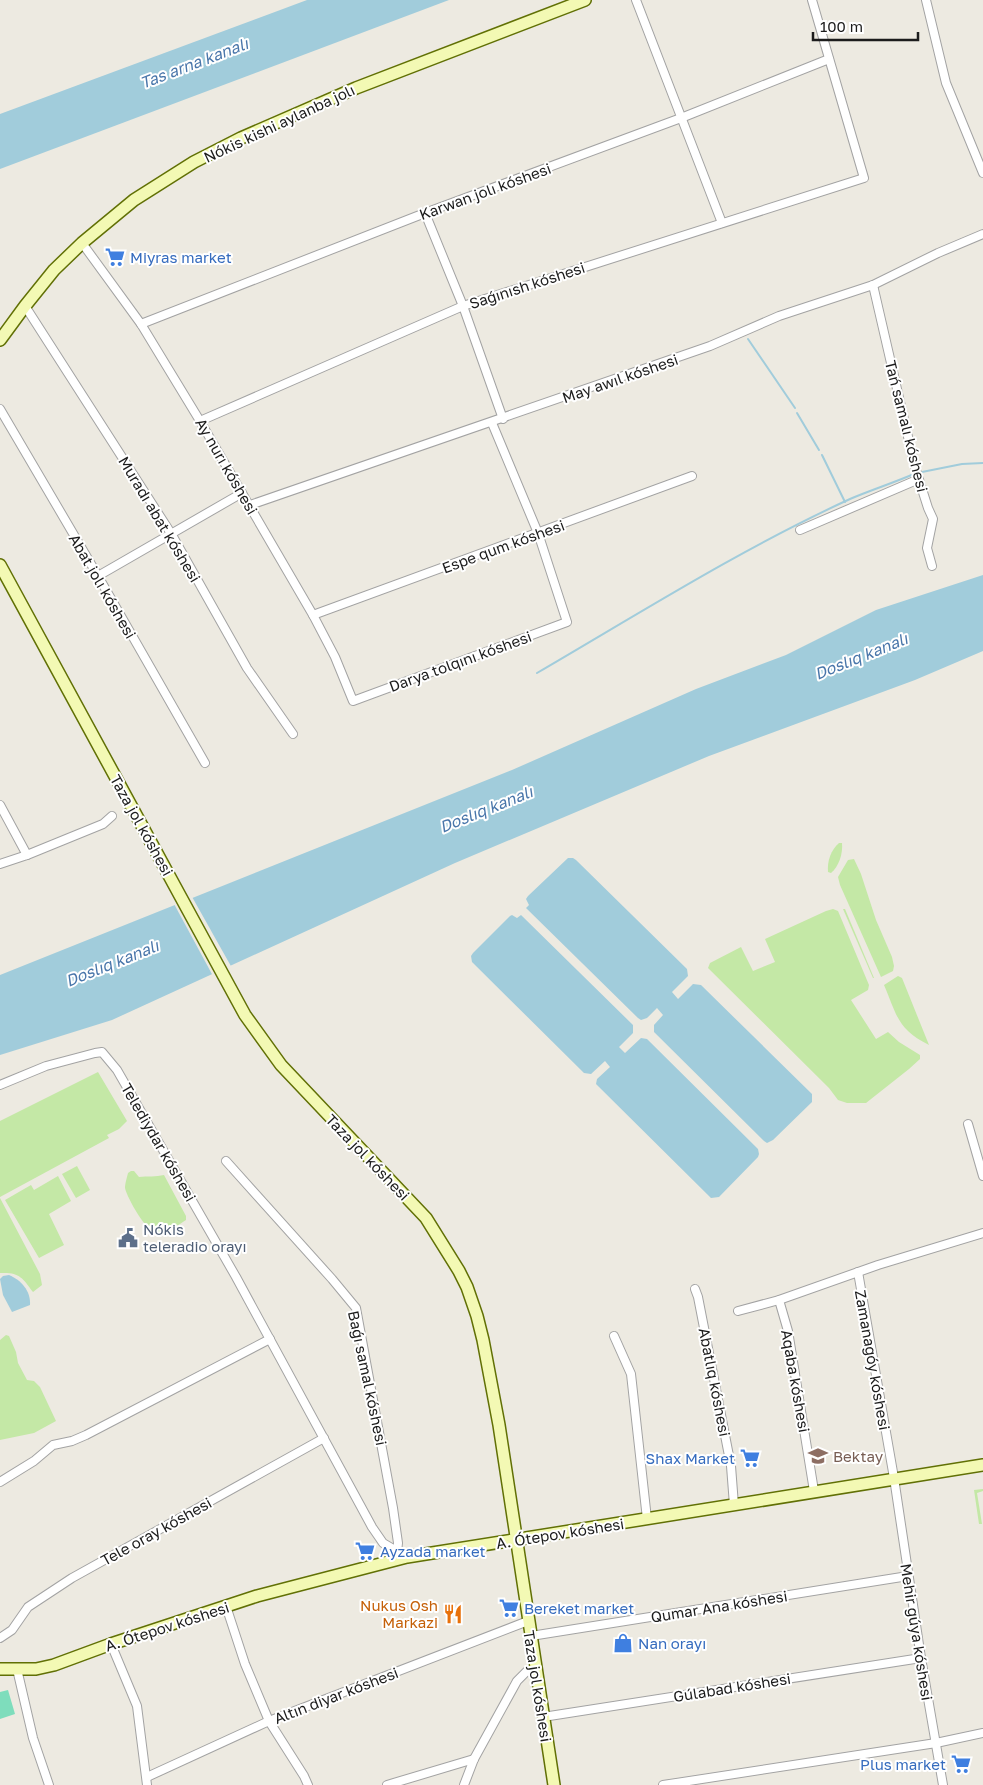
<svg xmlns="http://www.w3.org/2000/svg" width="983" height="1785" font-family="'Golos Text',sans-serif">
  <style>
    .grass { fill: #c4e8a6 }
    .pitch { fill: #7eddbc }
    .water { fill: #a1ccdb }
    .pier { fill: #edeae1 }
    .lines { fill: none; stroke-linecap: round; stroke-linejoin: round }
    .stream { stroke: #a1ccdb; stroke-width: 2 }
    .street-casing { stroke: #a3a3a3; stroke-width: 10 }
    .secondary-casing { stroke: #617005; stroke-width: 14 }
    .street { stroke: #fff; stroke-width: 8 }
    .secondary { stroke: #f3f9b4; stroke-width: 11 }
    .labels { text-anchor: middle; dominant-baseline: central; stroke-width: 4; stroke-linejoin: round; paint-order: stroke }
    .street-label { font-size: 15px; fill: #1c1c1c; stroke: #fff }
    .shop-label { font-size: 15px; fill: #366cbe; stroke: #fff; text-anchor: start }
    .service-label { font-size: 15px; fill: #4e5e75; stroke: #fff; text-anchor: start }
    .education-label { font-size: 15px; fill: #785e54; stroke: #fff; text-anchor: start }
    .food-label { font-size: 15px; fill: #c56008; stroke: #fff; text-anchor: end }
    .water-label { font-size: 16px; font-style: italic; fill: #4976aa; stroke: #fff }
  </style>
  <rect width="100%" height="100%" fill="#edeae1"/>
  <g class="grass">
    <path d="M839,843H842C843,854 839,866 831,873L828,872C827,861 831,850 839,843Z"/>
    <polygon points="854,859 861,874 876,920 892,957 894,966 893,971 881,977 840,885 838,877 848,860"/>
    <polygon points="833,909 838,911 869,985 868,990 851,1000 876,1039 888,1032 899,1042 920,1055 920,1059 909,1069 866,1103 847,1103 838,1100 829,1088 708,968 710,963 741,947 753,971 775,962 765,939 826,911"/>
    <polygon points="843,909 845,909 874,978 873,978"/>
    <path d="M898,976L902,978L929,1045C897,1029 897,1015 884,985Z"/>
    <polygon points="98,1072 127,1121 119,1129 107,1135 109,1138 0,1197 0,1121"/>
    <polygon points="77,1166 90,1190 76,1198 62,1174"/>
    <path d="M131,1171H134L139,1177C147,1176 156,1177 164,1175L186,1216V1220C178,1225 168,1233 158,1234C148,1235 127,1198 125,1188C125,1184 127,1177 128,1173Z"/>
    <polygon points="58,1176 71,1201 49,1214 64,1245 39,1258 5,1200 31,1185 34,1190"/>
    <path d="M0,1198L40,1274L42,1285L33,1292C22,1277 19,1272 0,1273Z"/>
    <polygon points="6,1335 9,1336 16,1352 18,1363 27,1380 34,1381 40,1387 56,1421 34,1433 0,1440 0,1340"/>
    <polygon points="983,1489 983,1491 977,1493 982,1524 979,1524 974,1490"/>
  </g>
  <polygon class="pitch" points="8,1690 15,1714 0,1719 0,1692"/>
  <g class="water">
    <polygon points="307,0 449,0 0,169 0,114"/>
    <polygon points="983,575 983,651 915,680 709,756 455,863 112,1020 0,1055 0,975 512,770 696,689 786,655 876,610"/>
    <polygon points="568,858 573,858 576,860 687,969 688,976 672,992 678,999 693,984 701,985 812,1094 812,1102 773,1140 767,1143 764,1141 654,1032 654,1025 663,1015 657,1008 647,1018 641,1020 638,1018 526,908 529,905 526,899 528,896"/>
    <polygon points="512,915 517,918 521,915 633,1025 633,1033 619,1047 625,1053 641,1038 647,1039 758,1149 759,1154 758,1157 719,1197 711,1198 598,1086 596,1084 597,1079 610,1067 605,1061 591,1074 584,1073 472,962 471,956 473,953 510,916"/>
    <path d="M9,1275C21,1280 31,1291 30,1305L12,1312L3,1295L0,1279L3,1276Z"/>
  </g>
  <polygon class="pier" points="191,895 232,968 213,976 173,902"/>
  <g class="lines">
    <g class="stream">
      <polyline points="748,339 795,408"/>
      <polyline points="797,413 819,450"/>
      <polyline points="822,455 845,502"/>
      <polyline points="922,472 962,464 983,463"/>
      <path d="M537,673C640,613 741,549 850,499C871,490 893,483 914,474"/>
    </g>
    <defs>
      <g id="street">
        <polyline points="636,0 722,223"/>
        <polyline points="926,0 946,83 983,173"/>
        <polyline points="425,213 463,306 503,419"/>
        <polyline points="82,243 141,324 200,421 313,615 335,657 353,701 567,622 538,533 492,423"/>
        <polyline points="873,285 915,467 928,508 933,519 927,548 932,566"/>
        <polyline points="25,306 172,535 247,668 293,734"/>
        <polyline points="141,324 425,213 681,118 829,59"/>
        <polyline points="0,409 98,576 205,763"/>
        <polyline points="200,421 463,306 864,178 812,0"/>
        <polyline points="250,505 710,346 779,316 873,285 938,253 983,234"/>
        <polyline points="800,530 919,479"/>
        <polyline points="98,576 242,493"/>
        <polyline points="313,615 692,476"/>
        <polyline points="0,805 27,855"/>
        <polyline points="0,864 27,855 103,824 112,816"/>
        <polyline points="0,1085 46,1066 95,1053 102,1052 117,1070 236,1277 372,1527 383,1543 407,1557"/>
        <polyline points="968,1124 983,1176"/>
        <polyline points="226,1161 332,1279 356,1308 393,1508 398,1543 397,1552"/>
        <polyline points="858,1272 894,1478 921,1658 943,1785"/>
        <polyline points="695,1289 698,1297 731,1466 734,1505"/>
        <polyline points="779,1300 788,1331 814,1491"/>
        <polyline points="738,1311 779,1300 878,1265 983,1233"/>
        <polyline points="614,1336 631,1374 647,1519"/>
        <polyline points="0,1482 34,1461 53,1445 72,1441 86,1435 270,1339"/>
        <polyline points="226,1606 245,1664 269,1721 304,1776 308,1785"/>
        <polyline points="531,1636 908,1576"/>
        <polyline points="0,1638 12,1630 28,1607 72,1578 324,1438"/>
        <polyline points="111,1644 137,1706 147,1785"/>
        <polyline points="17,1669 33,1738 49,1785"/>
        <polyline points="543,1717 921,1658"/>
        <polyline points="147,1777 269,1721 528,1621"/>
        <polyline points="387,1785 474,1759"/>
        <polyline points="464,1785 474,1759 517,1681 527,1671 536,1669"/>
        <polyline points="663,1785 936,1743 983,1733"/>
      </g>
      <g id="secondary">
        <polyline points="0,340 25,306 54,270 82,243 134,200 194,162 241,138 356,88 585,0"/>
        <polyline points="0,565 245,1015 281,1065 426,1218 459,1271 467,1287 477,1316 483,1340 499,1425 554,1785"/>
        <polyline points="0,1669 36,1669 54,1665 111,1644 257,1596 407,1557 983,1465"/>
      </g>
    </defs>
    <use href="#street" class="street-casing"/>
    <use href="#secondary" class="secondary-casing"/>
    <use href="#street" class="street"/>
    <use href="#secondary" class="secondary"/>
  </g>
  <defs>
    <symbol id="supermarket-bare" viewBox="-9 -9 18 18"><path d="M-6-5.5h2.5l.6 2H6L4.5 2H-2.5L-4.4-4H-6ZM-1.5 3.2a1.3 1.3 0 1 0 .1 0ZM3 3.2a1.3 1.3 0 1 0 .1 0Z" fill="#3f7fe0" stroke="#fff" stroke-width="2.5" paint-order="stroke"/></symbol>
    <symbol id="civic-bare" viewBox="-9 -9 18 18"><path d="M-.6-6.5H3V-4.5H.6V-3L4-1V1h2V6H-6V1h2V-1L-.6-3ZM-1.2 2.5V6h2.4V2.5Z" fill="#5c6f8a" stroke="#fff" stroke-width="2.5" paint-order="stroke"/></symbol>
    <symbol id="school-bare" viewBox="-9 -9 18 18"><path d="M0-5L7-2L0 1L-7-2ZM-4 1L0 2.5L4 1V4Q0 6-4 4Z" fill="#8d6e63" stroke="#fff" stroke-width="2.5" paint-order="stroke"/></symbol>
    <symbol id="restaurant-bare" viewBox="-9 -9 18 18"><path d="M-5-6h1v4h1v-4h1v4h1v-4h1v5L-1.5 .5V6h-2V.5L-5-1ZM5-6V6H3V1.5H1.5Q1.5-4 5-6Z" fill="#e8710a" stroke="#fff" stroke-width="2.5" paint-order="stroke"/></symbol>
    <symbol id="shop-bare" viewBox="-9 -9 18 18"><path d="M-5-2.5h2.3a2.7 3.5 0 0 1 5.4 0H5L5.5 6h-11ZM-1.5-2.5h3a1.5 2.3 0 0 0-3 0Z" fill="#3f7fe0" stroke="#fff" stroke-width="2.5" paint-order="stroke"/></symbol>
  </defs>
  <g fill-rule="evenodd">
    <use href="#supermarket-bare" x="101" y="243" width="28" height="28"/>
    <use href="#civic-bare" x="114" y="1224" width="28" height="28"/>
    <use href="#school-bare" x="804" y="1442" width="28" height="28"/>
    <use href="#supermarket-bare" x="736" y="1444" width="28" height="28"/>
    <use href="#supermarket-bare" x="351" y="1537" width="28" height="28"/>
    <use href="#supermarket-bare" x="495" y="1594" width="28" height="28"/>
    <use href="#restaurant-bare" x="439" y="1600" width="28" height="28"/>
    <use href="#shop-bare" x="609" y="1629" width="28" height="28"/>
    <use href="#supermarket-bare" x="947" y="1750" width="28" height="28"/>
  </g>
  <g class="labels">
    <g class="street-label">
      <text transform="translate(279 123) rotate(-25)">Nókis kishi aylanba jolı</text>
      <text transform="translate(485 191) rotate(-20)">Karwan jolı kóshesi</text>
      <text transform="translate(527 285) rotate(-18)">Saǵınısh kóshesi</text>
      <text transform="translate(620 378) rotate(-19)">May awıl kóshesi</text>
      <text transform="translate(907 426) rotate(76)">Tań samalı kóshesi</text>
      <text transform="translate(227 466) rotate(60)">Ay nurı kóshesi</text>
      <text transform="translate(160 519) rotate(59)">Muradı abat kóshesi</text>
      <text transform="translate(503 546) rotate(-20)">Espe qum kóshesi</text>
      <text transform="translate(103 586) rotate(60)">Abat jolı kóshesi</text>
      <text transform="translate(460 661) rotate(-20)">Darya tolqını kóshesi</text>
      <text transform="translate(142 825) rotate(61)">Taza jol kóshesi</text>
      <text transform="translate(159 1142) rotate(60)">Telediydar kóshesi</text>
      <text transform="translate(368 1157) rotate(46)">Taza jol kóshesi</text>
      <text transform="translate(873 1360) rotate(80)">Zamanagóy kóshesi</text>
      <text transform="translate(368 1378) rotate(78)">Baǵı samal kóshesi</text>
      <text transform="translate(796 1381) rotate(80)">Aqaba kóshesi</text>
      <text transform="translate(715 1382) rotate(79)">Abatlıq kóshesi</text>
      <text transform="translate(156 1531) rotate(-29)">Tele oray kóshesi</text>
      <text transform="translate(560 1533) rotate(-9)">A. Ótepov kóshesi</text>
      <text transform="translate(719 1606) rotate(-9)">Qumar Ana kóshesi</text>
      <text transform="translate(167 1626) rotate(-18)">A. Ótepov kóshesi</text>
      <text transform="translate(917 1632) rotate(81)">Mehir gúyа kóshesi</text>
      <text transform="translate(538 1686) rotate(81)">Taza jol kóshesi</text>
      <text transform="translate(732 1687) rotate(-9)">Gúlabad kóshesi</text>
      <text transform="translate(336 1695) rotate(-21)">Altın diyar kóshesi</text>
    </g>
    <g class="shop-label">
      <text x="130" y="257">Miyras market</text>
      <text x="735" y="1458" text-anchor="end">Shax Market</text>
      <text x="380" y="1551">Ayzada market</text>
      <text x="524" y="1608">Bereket market</text>
      <text x="638" y="1643">Nan orayı</text>
      <text x="946" y="1764" text-anchor="end">Plus market</text>
    </g>
    <g class="service-label">
      <text x="143" y="1229">Nókis<tspan x="143" dy="17">teleradio orayı</tspan></text>
    </g>
    <g class="education-label">
      <text x="833" y="1456">Bektay</text>
    </g>
    <g class="food-label">
      <text x="438" y="1605">Nukus Osh<tspan x="438" dy="17">Markazi</tspan></text>
    </g>
    <g class="water-label">
      <text transform="translate(194 63) rotate(-21)">Tas arna kanalı</text>
      <text transform="translate(861 656) rotate(-22)">Doslıq kanalı</text>
      <text transform="translate(486 809) rotate(-22)">Doslıq kanalı</text>
      <text transform="translate(112 963) rotate(-22)">Doslıq kanalı</text>
    </g>
  </g>
  <path d="M813 32v8h105v-8" fill="none" stroke="#1c1c1c" stroke-width="2.5"/>
  <text x="820" y="32" font-size="15" fill="#1c1c1c" stroke="#ffffff" stroke-width="4" paint-order="stroke">100 m</text>
</svg>
